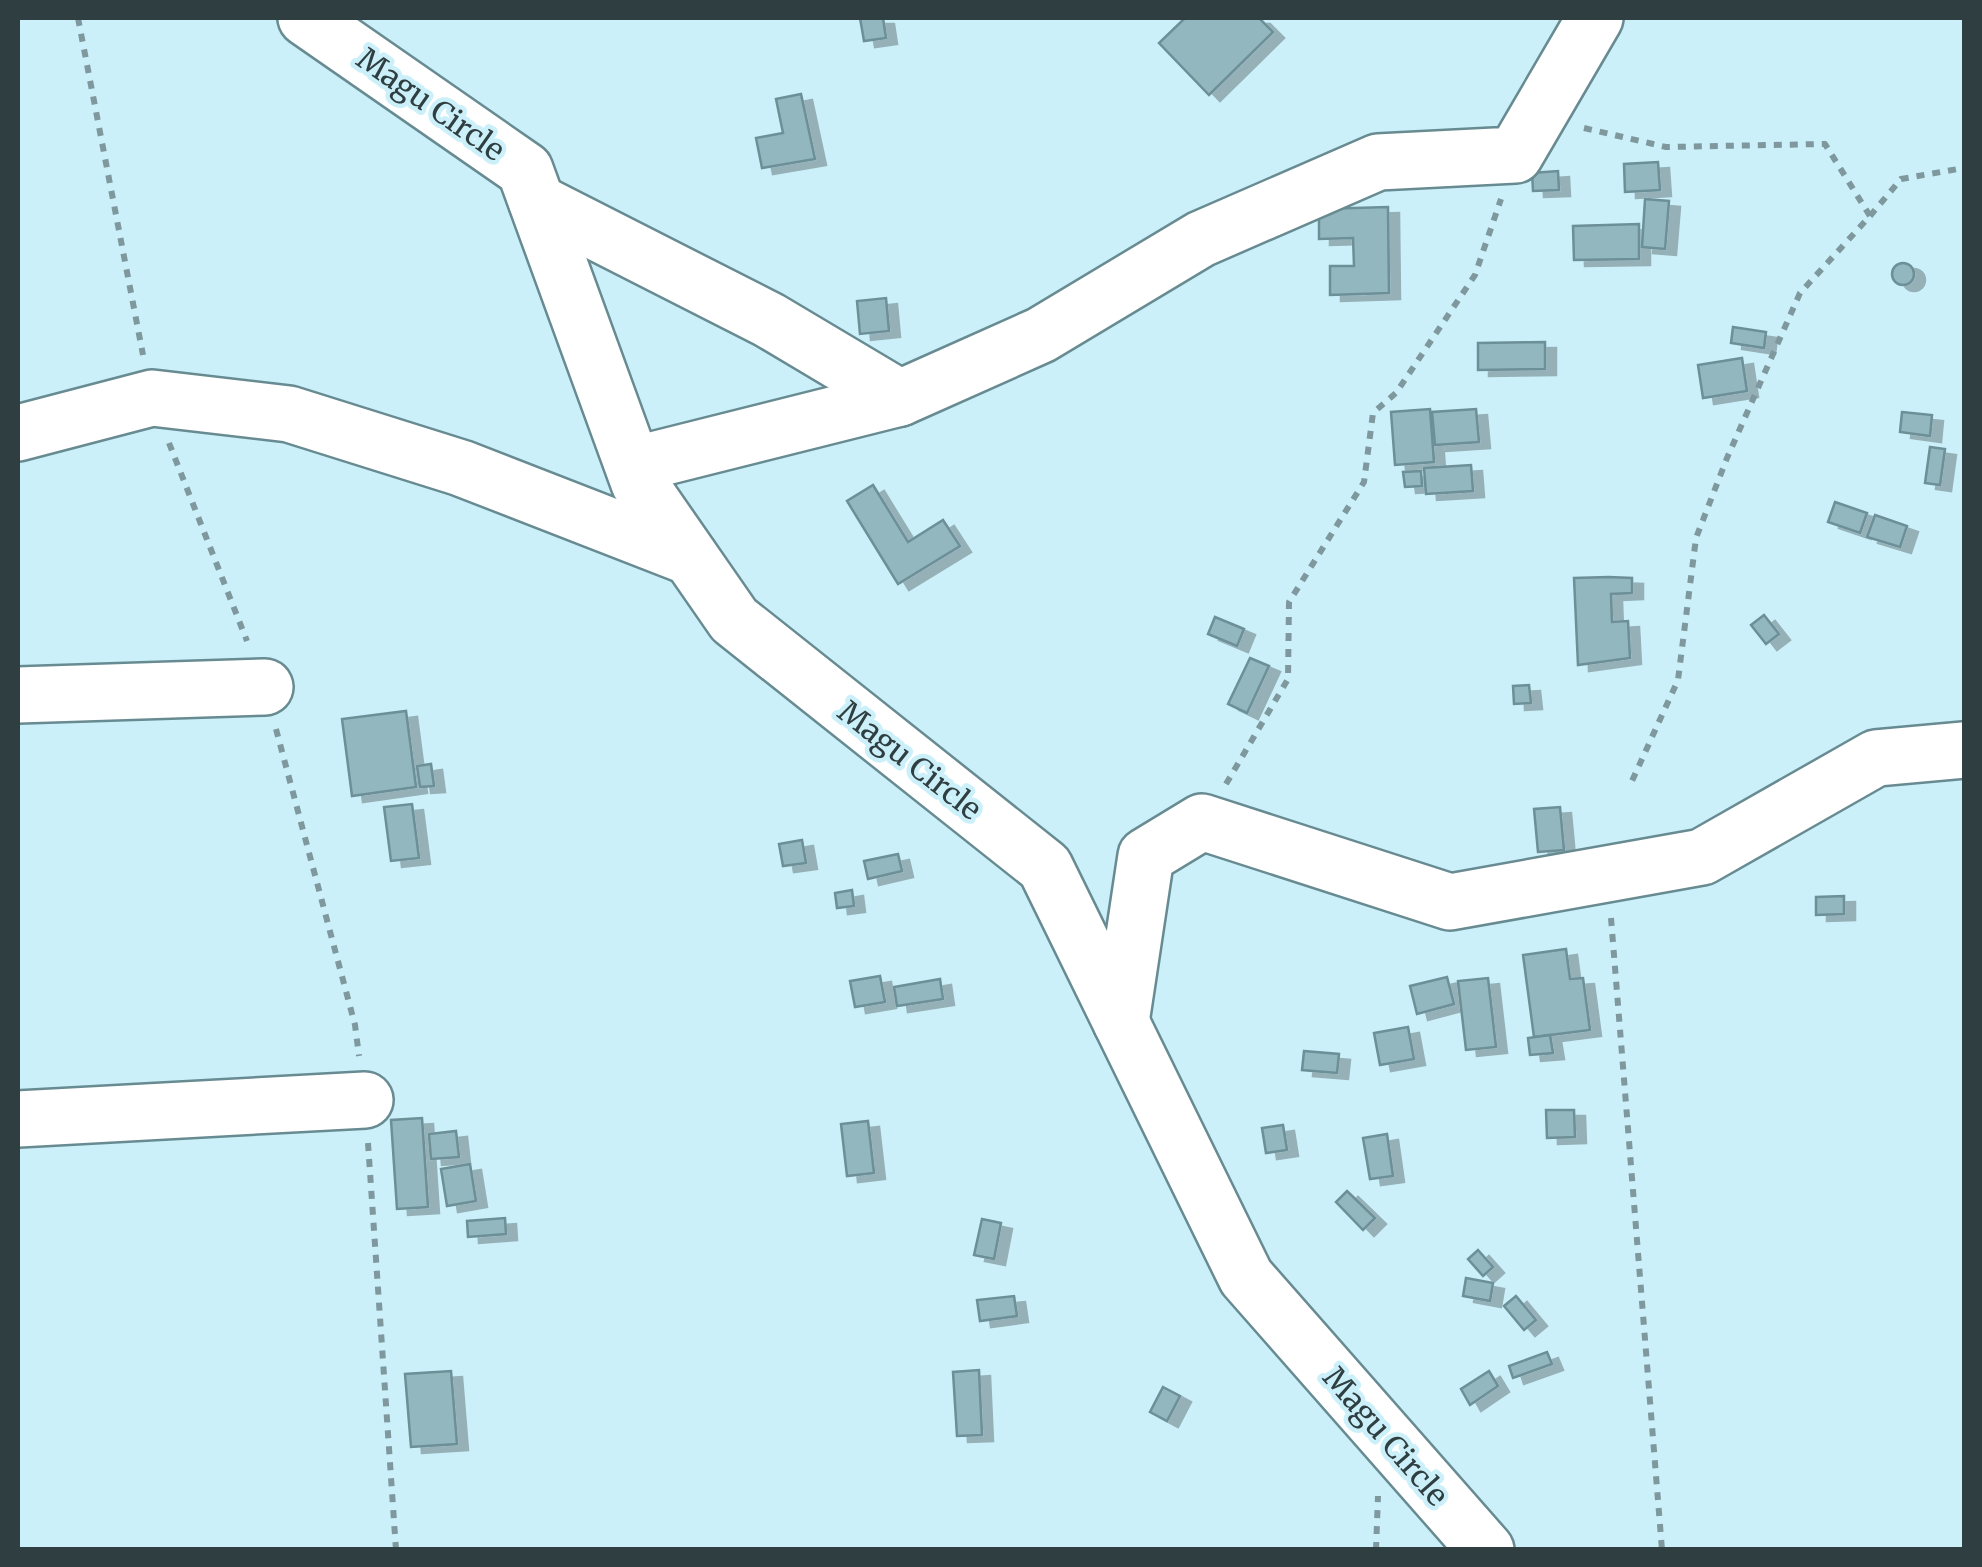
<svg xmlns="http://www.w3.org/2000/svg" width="1982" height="1567" font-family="Merriweather,serif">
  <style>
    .building { fill: #93b7bf; stroke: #6d8f97; stroke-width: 2.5; filter: url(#shadow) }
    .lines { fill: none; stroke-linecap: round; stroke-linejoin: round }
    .minor-casing { stroke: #688b92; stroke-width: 60 }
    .path { stroke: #7e989e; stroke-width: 6; stroke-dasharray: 8 8; stroke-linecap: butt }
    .minor { stroke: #fff; stroke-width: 55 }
    .labels { text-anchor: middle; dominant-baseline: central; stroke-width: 9; stroke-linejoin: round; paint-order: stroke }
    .street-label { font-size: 30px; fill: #2f3e41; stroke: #cbf0f9 }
  </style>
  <defs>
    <filter id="shadow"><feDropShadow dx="11" dy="6" stdDeviation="0" flood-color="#0004"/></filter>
  </defs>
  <rect width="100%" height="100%" fill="#cbf0f9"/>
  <g class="building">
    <polygon points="860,18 883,18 886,38 864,41"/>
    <polygon points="1185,18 1259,18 1273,32 1209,95 1159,43"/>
    <polygon points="801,94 815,159 762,168 756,138 783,133 776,99"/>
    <polygon points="1658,162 1660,190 1625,192 1624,164"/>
    <polygon points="1558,171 1559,190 1533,191 1532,173"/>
    <polygon points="1645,199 1669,201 1665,249 1642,247"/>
    <polygon points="1388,207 1389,293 1330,295 1330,266 1354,266 1353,238 1319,239 1319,209"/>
    <polygon points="1639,224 1639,259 1574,260 1573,226"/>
    <circle cx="1903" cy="274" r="11"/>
    <polygon points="886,298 889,331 860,334 857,301"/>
    <polygon points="1733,327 1766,332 1764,348 1731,343"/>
    <polygon points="1545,342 1545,369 1478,370 1478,343"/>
    <polygon points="1742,358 1747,391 1703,398 1698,365"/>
    <polygon points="1430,409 1434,462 1395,465 1391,412"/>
    <polygon points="1476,409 1479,442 1435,445 1432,412"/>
    <polygon points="1902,412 1932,415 1930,436 1900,432"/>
    <polygon points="1930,447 1945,449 1940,485 1925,483"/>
    <polygon points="1471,465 1473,491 1426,494 1424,468"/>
    <polygon points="1421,471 1422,486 1405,487 1403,472"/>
    <polygon points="873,485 908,542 943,520 960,546 898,584 847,501"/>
    <polygon points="1835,502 1867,513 1860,533 1828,522"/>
    <polygon points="1875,515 1907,526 1900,547 1867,537"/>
    <polygon points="1609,577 1632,578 1632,593 1611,594 1612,622 1628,621 1630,658 1578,665 1574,578"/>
    <polygon points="1764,615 1779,634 1766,644 1751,625"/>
    <polygon points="1215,617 1244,629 1237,646 1208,634"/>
    <polygon points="1250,658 1269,666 1247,713 1228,704"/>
    <polygon points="1529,685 1531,703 1514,704 1513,686"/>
    <polygon points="406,711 416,787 352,796 342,719"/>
    <polygon points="431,764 434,786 420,787 417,766"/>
    <polygon points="412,804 419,858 391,861 384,807"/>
    <polygon points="1560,807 1564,850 1538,852 1534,809"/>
    <polygon points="802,840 806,863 783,866 779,844"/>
    <polygon points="898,854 902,871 868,879 864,861"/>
    <polygon points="852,890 854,906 837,908 835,893"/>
    <polygon points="1844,896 1844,914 1816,915 1816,897"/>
    <polygon points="1566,949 1570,979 1583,978 1590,1030 1534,1037 1523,955"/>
    <polygon points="880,976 885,1002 855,1007 850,981"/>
    <polygon points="1447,977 1454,1004 1417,1014 1410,986"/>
    <polygon points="1488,978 1496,1047 1466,1050 1458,981"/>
    <polygon points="940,979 943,999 897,1006 894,987"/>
    <polygon points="1408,1027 1414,1059 1380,1065 1374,1033"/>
    <polygon points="1550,1035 1553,1053 1530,1055 1528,1038"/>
    <polygon points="1304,1051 1339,1054 1337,1073 1302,1070"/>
    <polygon points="1546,1110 1574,1110 1575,1137 1547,1138"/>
    <polygon points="422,1118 428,1207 397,1209 391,1120"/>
    <polygon points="868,1121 874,1173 847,1176 841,1124"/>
    <polygon points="1283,1125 1287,1150 1266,1153 1262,1128"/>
    <polygon points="456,1131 459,1157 431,1159 429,1134"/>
    <polygon points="1387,1134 1393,1176 1370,1179 1363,1138"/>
    <polygon points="470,1164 476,1201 447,1206 441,1169"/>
    <polygon points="1347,1191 1375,1218 1363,1230 1336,1202"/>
    <polygon points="505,1218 506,1234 468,1237 467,1221"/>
    <polygon points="982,1219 1001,1223 994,1259 974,1255"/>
    <polygon points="1478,1250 1493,1267 1483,1276 1468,1259"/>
    <polygon points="1466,1278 1493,1283 1490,1301 1463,1296"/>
    <polygon points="1014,1296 1017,1316 980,1321 977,1300"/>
    <polygon points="1516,1296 1536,1320 1524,1330 1504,1306"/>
    <polygon points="1547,1352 1552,1364 1513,1378 1509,1366"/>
    <polygon points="979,1370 982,1435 957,1436 953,1372"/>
    <polygon points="451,1371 457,1444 411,1447 405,1374"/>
    <polygon points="1489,1371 1498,1386 1470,1405 1461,1389"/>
    <polygon points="1163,1387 1180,1396 1167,1421 1150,1412"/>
  </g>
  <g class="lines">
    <defs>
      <g id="minor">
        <polyline points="306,18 525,170 639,483 734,620 1045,867 1246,1277 1486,1550"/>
        <polyline points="537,202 769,320 900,398 1041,335 1201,239 1378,162 1515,155 1595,18"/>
        <polyline points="18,433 152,398 289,414 461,468 690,557"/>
        <polyline points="633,465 900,398"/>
        <polyline points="18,695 265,687"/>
        <polyline points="1121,1022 1146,856 1202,822 1450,902 1702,857 1876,758 1964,750"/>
        <polyline points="18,1119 365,1100"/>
      </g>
    </defs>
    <use href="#minor" class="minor-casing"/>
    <g class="path">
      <polyline points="78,18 143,355"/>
      <polyline points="1584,128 1666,147 1825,144 1870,216 1800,293 1727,458 1696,538 1678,680 1632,781"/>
      <polyline points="1870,216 1901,179 1964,168"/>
      <polyline points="169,443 247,641"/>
      <polyline points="276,729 355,1025 359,1056"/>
      <polyline points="1226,784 1288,679 1289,602 1364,482 1373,413 1396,393 1475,275 1501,199"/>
      <polyline points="1611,918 1662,1550"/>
      <polyline points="368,1143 396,1550"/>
      <polyline points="1376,1550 1378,1496"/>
    </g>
    <use href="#minor" class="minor"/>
  </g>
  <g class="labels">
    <g class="street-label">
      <text transform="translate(431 104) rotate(35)">Magu Circle</text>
      <text transform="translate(910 760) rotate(38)">Magu Circle</text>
      <text transform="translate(1386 1436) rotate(49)">Magu Circle</text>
    </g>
  </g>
  <rect width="1982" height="1567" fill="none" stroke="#2f3e41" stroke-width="40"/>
</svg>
